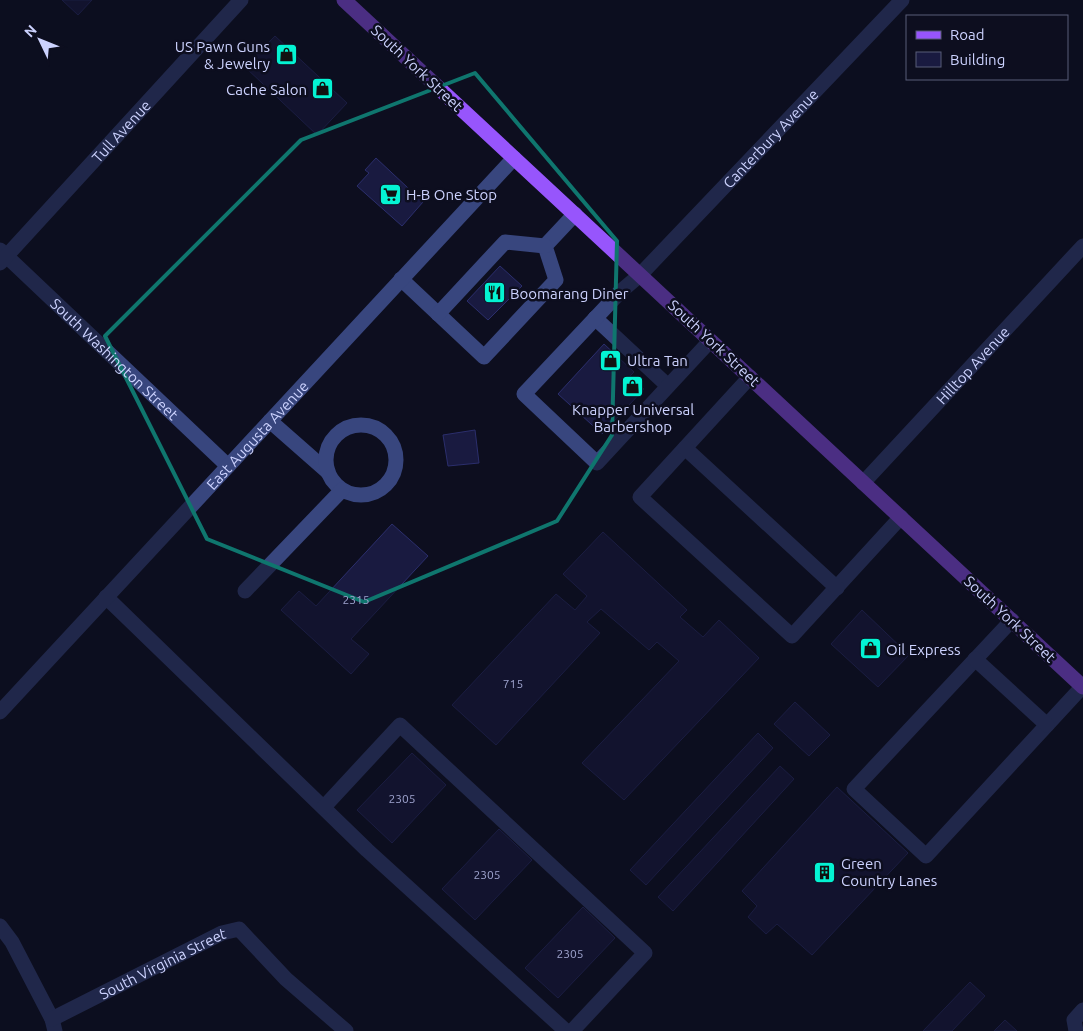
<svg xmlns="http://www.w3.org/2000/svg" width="1083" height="1031" font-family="Ubuntu,sans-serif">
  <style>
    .building { fill: #191a40; stroke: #2b2e6c }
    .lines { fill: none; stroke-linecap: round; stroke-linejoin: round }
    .minor { stroke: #38467e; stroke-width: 15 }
    .major { stroke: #9755fc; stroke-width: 15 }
    .marked { fill: none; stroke: #0f766e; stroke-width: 4; stroke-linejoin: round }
    .labels { text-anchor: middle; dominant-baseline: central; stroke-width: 5; stroke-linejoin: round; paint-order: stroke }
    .number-label { font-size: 12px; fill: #9fa4ce }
    .poi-label { font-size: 15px; fill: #ccd2fe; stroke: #0d0e1f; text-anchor: start }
    .street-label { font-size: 15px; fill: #ccd2fe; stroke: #0d0e1f }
  </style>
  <rect width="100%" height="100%" fill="#0d0e1f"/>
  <g class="building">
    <polygon points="62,0 92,0 78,15"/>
    <polygon points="275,36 347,103 317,135 245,67"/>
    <polygon points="376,158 423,202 402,226 357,186 369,173 365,170"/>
    <polygon points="500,266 522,286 488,320 467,301"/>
    <polygon points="604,344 634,372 630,376 644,389 602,434 558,394"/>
    <polygon points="475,430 479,463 448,466 443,435"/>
    <polygon points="392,524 428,556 351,639 369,654 351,674 281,610 299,591 316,606"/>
    <polygon points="603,532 687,610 680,617 703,637 719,620 759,658 624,800 582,763 679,661 657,642 649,650 601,609 587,622 600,633 496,745 452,705 556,594 575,610 587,596 563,574"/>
    <polygon points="862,610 909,655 878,687 831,644"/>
    <polygon points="795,702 830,735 809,756 774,724"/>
    <polygon points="758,733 773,748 646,885 630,870"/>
    <polygon points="412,753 446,785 392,843 357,810"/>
    <polygon points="780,766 794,779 673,911 658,897"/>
    <polygon points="837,787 908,853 812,955 777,924 766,934 748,917 757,906 742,891"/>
    <polygon points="499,829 532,860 475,920 442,889"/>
    <polygon points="583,907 615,938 558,998 525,968"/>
    <polygon points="970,982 985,996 952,1031 923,1031"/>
    <polygon points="1005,1020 1017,1031 994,1031"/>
  </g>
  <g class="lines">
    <g class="minor">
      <path id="s1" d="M0,250L228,466"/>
      <path id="s2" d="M0,263L241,0"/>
      <polyline points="401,279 484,357 556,280 545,246 575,214"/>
      <polyline points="438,314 505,242 545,246"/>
      <polyline points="595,318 668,386"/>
      <path id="s3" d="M710,341L597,463L524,394L620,292L640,275L902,0"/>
      <polyline points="750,377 640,497 792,636 901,517"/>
      <polyline points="270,421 328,472"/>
      <circle cx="361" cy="460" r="35"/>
      <polyline points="685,448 837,588"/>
      <path id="s4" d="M863,483L1083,246"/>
      <polyline points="245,591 342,490"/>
      <polyline points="106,597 367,850 566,1031"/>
      <polyline points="1012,620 854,789 926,856 1083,686"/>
      <polyline points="975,659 1047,725"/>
      <path id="s5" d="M0,712L514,158"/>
      <polyline points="324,807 400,725 645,953 572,1031"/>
      <polyline points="0,926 12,942 52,1019 55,1031"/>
      <path id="s6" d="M52,1019L222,933L239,929L286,979L346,1031"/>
      <polyline points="1076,1031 1074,1020 1083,1010"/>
    </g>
    <polyline class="major" points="344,0 1083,687"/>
  </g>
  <path d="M0 0H1083V1031H0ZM475,73L617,241L612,435L557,521L364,602L207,539L105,336L301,140Z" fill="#0d0e1f" fill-opacity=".55" fill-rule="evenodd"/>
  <path class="marked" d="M475,73L617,241L612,435L557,521L364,602L207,539L105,336L301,140Z"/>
  <defs>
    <symbol id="shop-square" viewBox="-11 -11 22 22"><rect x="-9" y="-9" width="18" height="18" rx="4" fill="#04f3d3" stroke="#0d0e1f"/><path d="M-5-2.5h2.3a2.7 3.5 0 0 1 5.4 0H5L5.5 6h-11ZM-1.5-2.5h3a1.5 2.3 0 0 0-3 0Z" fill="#111"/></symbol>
    <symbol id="supermarket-square" viewBox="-11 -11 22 22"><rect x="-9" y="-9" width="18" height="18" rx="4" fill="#04f3d3" stroke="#0d0e1f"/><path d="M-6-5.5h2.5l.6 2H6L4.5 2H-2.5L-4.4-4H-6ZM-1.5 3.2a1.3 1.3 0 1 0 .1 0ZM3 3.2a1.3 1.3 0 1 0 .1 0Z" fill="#111"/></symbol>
    <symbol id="restaurant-square" viewBox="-11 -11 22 22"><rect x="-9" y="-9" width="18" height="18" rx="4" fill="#04f3d3" stroke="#0d0e1f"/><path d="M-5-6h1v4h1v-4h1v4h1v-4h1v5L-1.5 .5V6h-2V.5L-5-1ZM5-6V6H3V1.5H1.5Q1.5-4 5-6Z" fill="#111"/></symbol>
    <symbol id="building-square" viewBox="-11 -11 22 22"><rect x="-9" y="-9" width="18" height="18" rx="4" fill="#04f3d3" stroke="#0d0e1f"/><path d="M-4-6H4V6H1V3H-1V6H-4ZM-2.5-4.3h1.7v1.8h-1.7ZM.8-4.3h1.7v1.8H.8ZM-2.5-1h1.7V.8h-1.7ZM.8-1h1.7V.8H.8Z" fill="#111"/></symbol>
  </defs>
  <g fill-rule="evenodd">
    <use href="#shop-square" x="274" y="42" width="25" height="25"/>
    <use href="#shop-square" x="310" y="76" width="25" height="25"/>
    <use href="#supermarket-square" x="378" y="182" width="25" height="25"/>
    <use href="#restaurant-square" x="482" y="280" width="25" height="25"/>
    <use href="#shop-square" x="598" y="348" width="25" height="25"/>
    <use href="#shop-square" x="620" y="374" width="25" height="25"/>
    <use href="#shop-square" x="858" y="636" width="25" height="25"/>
    <use href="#building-square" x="812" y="860" width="25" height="25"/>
  </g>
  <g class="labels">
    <g class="number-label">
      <text x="356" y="599">2315</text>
      <text x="513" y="683">715</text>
      <text x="402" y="798">2305</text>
      <text x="487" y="874">2305</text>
      <text x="570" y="953">2305</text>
    </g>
    <g class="poi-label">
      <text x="270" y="46" text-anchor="end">US Pawn Guns<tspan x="270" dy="17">&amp; Jewelry</tspan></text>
      <text x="307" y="89" text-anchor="end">Cache Salon</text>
      <text x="406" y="194">H-B One Stop</text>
      <text x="510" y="293">Boomarang Diner</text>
      <text x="627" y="360">Ultra Tan</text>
      <text x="633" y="409" text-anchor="middle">Knapper Universal<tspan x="633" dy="17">Barbershop</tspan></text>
      <text x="886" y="649">Oil Express</text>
      <text x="841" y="863">Green<tspan x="841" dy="17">Country Lanes</tspan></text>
    </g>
    <g class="street-label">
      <text transform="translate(417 68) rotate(43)">South York Street</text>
      <text stroke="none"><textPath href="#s2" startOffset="179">Tull Avenue</textPath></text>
      <text stroke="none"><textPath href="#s3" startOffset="622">Canterbury Avenue</textPath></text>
      <text transform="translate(714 343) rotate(43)">South York Street</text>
      <text stroke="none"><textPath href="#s1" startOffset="158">South Washington Street</textPath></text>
      <text stroke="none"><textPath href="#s4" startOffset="161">Hilltop Avenue</textPath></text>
      <text stroke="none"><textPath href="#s5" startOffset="378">East Augusta Avenue</textPath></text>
      <text transform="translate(1010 619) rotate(43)">South York Street</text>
      <text stroke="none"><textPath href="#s6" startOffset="124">South Virginia Street</textPath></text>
    </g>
  </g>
  <rect x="906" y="15" width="162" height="65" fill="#0d0e1f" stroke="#595c78"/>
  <rect x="916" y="31" width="25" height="8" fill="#9755fc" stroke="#595c78"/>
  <text x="950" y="40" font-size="15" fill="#ccd2fe">Road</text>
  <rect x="916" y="52" width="25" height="15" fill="#191a40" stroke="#595c78"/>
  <text x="950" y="65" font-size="15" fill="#ccd2fe">Building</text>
  <g transform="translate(40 40) rotate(313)" stroke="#0d0e1f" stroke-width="4" paint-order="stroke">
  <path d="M0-4L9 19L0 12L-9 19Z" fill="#ccd2fe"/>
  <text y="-8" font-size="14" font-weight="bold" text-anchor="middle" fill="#ccd2fe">N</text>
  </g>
</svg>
